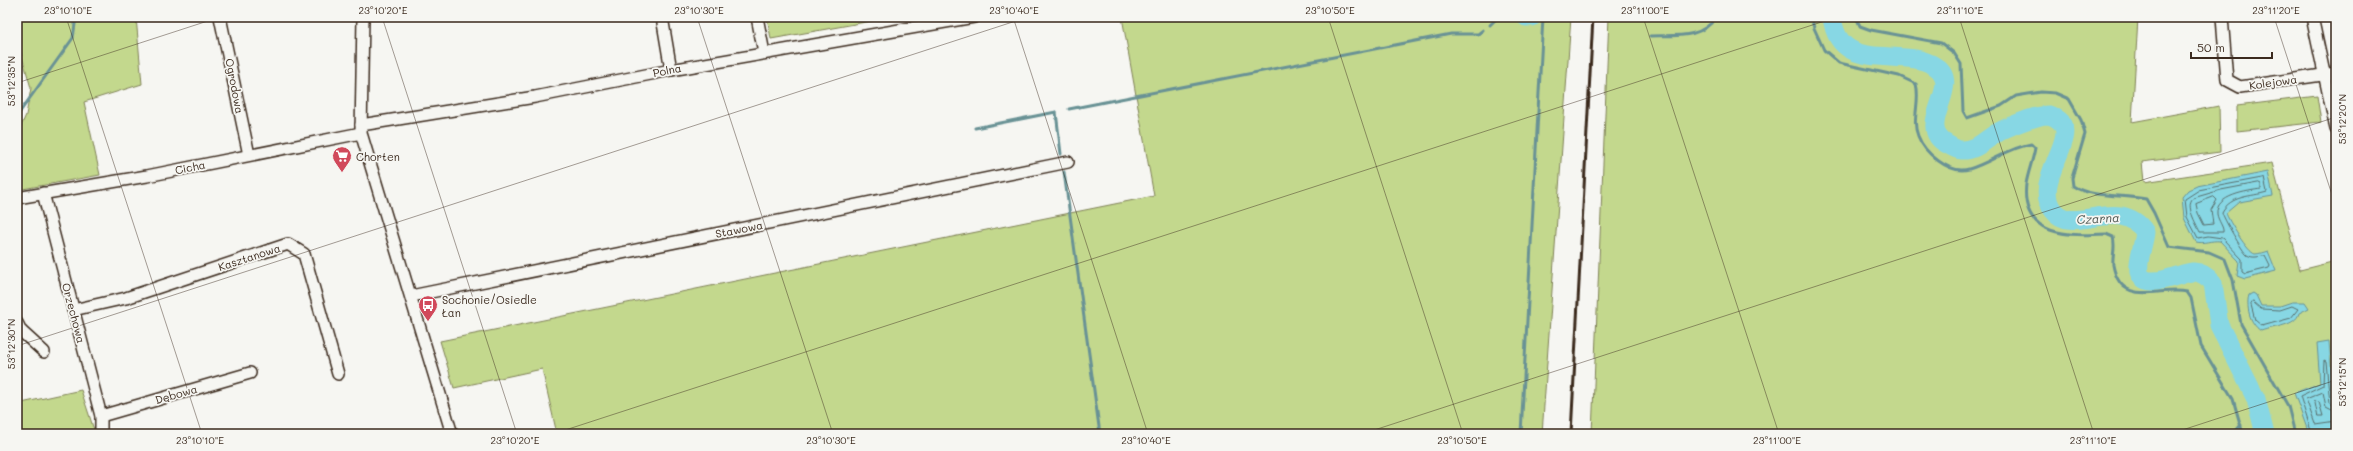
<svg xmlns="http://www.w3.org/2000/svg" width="2353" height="451" font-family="Mali,sans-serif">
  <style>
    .green { fill: #c3d88d; stroke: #7f8156 }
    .water { fill: #87d7e4; stroke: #699295 }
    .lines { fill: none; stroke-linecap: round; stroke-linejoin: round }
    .shore { stroke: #596f6d; stroke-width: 1 }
    .stream { stroke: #699295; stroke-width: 3 }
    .river { stroke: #87d7e4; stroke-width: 19 }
    .street-casing { stroke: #3b2a1e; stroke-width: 14 }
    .street { stroke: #f6f6f2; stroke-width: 11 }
    .rail { stroke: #3b2a1e; stroke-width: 3 }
    .ticks { fill: none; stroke: #3b2a1e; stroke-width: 1; stroke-opacity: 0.45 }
    .labels { text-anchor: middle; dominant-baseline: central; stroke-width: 3.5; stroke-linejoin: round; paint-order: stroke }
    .street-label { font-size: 11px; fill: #3b2a1e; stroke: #f6f6f2 }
    .poi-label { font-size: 11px; fill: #3b2a1e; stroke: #f6f6f2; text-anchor: start }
    .water-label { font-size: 12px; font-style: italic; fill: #4e5550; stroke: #f6f6f2 }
    .neatline { fill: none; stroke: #3b2a1e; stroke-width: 1.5 }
    .ticks-label { font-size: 10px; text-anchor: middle; fill: #3b2a1e }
  </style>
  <rect width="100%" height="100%" fill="#f6f6f2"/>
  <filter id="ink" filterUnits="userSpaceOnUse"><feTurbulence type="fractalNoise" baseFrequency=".025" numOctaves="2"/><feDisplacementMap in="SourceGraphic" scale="8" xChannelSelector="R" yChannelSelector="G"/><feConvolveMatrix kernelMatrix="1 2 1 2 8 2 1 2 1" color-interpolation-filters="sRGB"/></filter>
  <g filter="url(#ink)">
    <g class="green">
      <polygon points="17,17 136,17 142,84 84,102 100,175 17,190 17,135 26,115 31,88 17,39"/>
      <polygon points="767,17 894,17 771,39"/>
      <polygon points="1122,17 1571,17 1542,434 557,434 542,369 454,388 440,341 1154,196"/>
      <polygon points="1609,17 2138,17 2132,122 2219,106 2220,152 2142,162 2144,182 2272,163 2300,270 2336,261 2336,328 2331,330 2336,361 2336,434 1592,434"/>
      <polygon points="2317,96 2321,122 2237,131 2237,106"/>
      <polygon points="81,390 95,433 17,434 17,404"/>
    </g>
    <g class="water">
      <path d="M2268,172L2273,196L2239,202L2226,213C2228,220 2248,253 2255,254C2259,254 2264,252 2268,251L2276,271L2245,279L2237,276L2239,261L2220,241C2211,240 2204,244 2196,242L2184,218L2182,197L2188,190L2197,186Z"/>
      <path d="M2253,293L2256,295L2261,306H2280L2292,302H2305L2309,308L2299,313C2296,326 2275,326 2261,331C2249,323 2246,306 2249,295Z"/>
      <polygon points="2329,341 2336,429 2309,434 2294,393 2320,383 2317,343"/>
    </g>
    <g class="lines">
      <g class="shore">
        <path d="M2264,178L2267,192C2251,197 2231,195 2222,212C2223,218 2243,252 2247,255C2254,259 2258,256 2265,256L2270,266L2269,268L2245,274L2242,272V259L2222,238L2208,236L2198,238L2187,217L2185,199L2199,190Z"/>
        <path d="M2259,183L2261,184V189C2248,191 2215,195 2217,214C2218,221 2224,227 2223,232H2200C2196,223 2185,206 2193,198L2221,190Z"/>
        <polygon points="2214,197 2217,200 2211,210 2213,224 2204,225 2198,213 2196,204"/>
        <polygon points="2253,302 2261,309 2280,310 2292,306 2298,309 2291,318 2262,326 2255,320 2251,305"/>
        <polygon points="2315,401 2319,402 2323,416 2318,416"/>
        <polyline points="2336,412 2326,407 2323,392 2306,399 2315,424 2336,421"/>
        <polyline points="2312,434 2300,396 2323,385 2324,360 2326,361 2330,403 2336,407"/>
      </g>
      <g class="stream">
        <path d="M1811,17L1814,28L1824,50L1839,63L1899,76L1916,84C1921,100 1911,120 1918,136C1924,152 1949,175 1969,169C1990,163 2008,148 2031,144L2035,148C2033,160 2028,172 2026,184C2020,238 2070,236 2106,234L2113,237C2116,247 2112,255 2113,265C2121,309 2160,286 2187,292L2191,298L2201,346L2233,399L2243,434"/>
        <path d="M1856,17L1860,26L1871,30L1941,43L1954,53L1961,64L1963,111L1967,118L2001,106L2016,96L2041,92L2055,93L2069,99L2081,120L2085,134L2072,178L2073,186C2091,198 2123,194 2146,199L2154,213L2169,247L2209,252L2225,259L2233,280L2241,324L2288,406L2295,434"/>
        <polyline points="1490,25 1498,17"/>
        <path d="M1650,36C1674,35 1701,40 1716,17"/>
        <polyline points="1069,109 1451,34 1478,34 1483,30"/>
        <polyline points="1056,112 1061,154"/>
        <polyline points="17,116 73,38 76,17"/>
        <polyline points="975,128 1056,112"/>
        <polyline points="1064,172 1100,434"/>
        <polyline points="1521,434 1543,17"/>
        <polyline points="2233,434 2241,425"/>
      </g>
      <g class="river">
        <polyline points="1526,17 1532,17"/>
        <path d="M1832,17C1839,77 1903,44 1936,67C1964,86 1913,126 1947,144C1951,146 1956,150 1961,150C1975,151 1984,141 1995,134C2004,128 2039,114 2049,115C2052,116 2058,119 2060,121C2080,137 2031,182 2053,210C2073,237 2119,194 2145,232C2144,244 2137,260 2139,272C2144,292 2180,273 2192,272C2201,271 2208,277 2213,283L2219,325L2256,399L2265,434"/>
      </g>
      <defs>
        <g id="street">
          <polyline points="220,17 249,155"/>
          <polyline points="363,17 361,133 452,434"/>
          <polyline points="662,17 671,70"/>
          <polyline points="757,17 764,53"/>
          <polyline points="2222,17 2227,80 2240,87 2336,73"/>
          <polyline points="2312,17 2336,129"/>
          <polyline points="361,125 535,97 671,70 974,17"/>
          <polyline points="43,193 101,416 101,434"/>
          <polyline points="17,198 147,176 361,133"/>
          <polyline points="411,296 1068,162"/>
          <polyline points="73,310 126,298 288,244 304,254 338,374"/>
          <polyline points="17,323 21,331 44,352"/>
          <polyline points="101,416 250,373"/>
        </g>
      </defs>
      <use href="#street" class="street-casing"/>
      <use href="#street" class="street"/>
      <polyline class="rail" points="1571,434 1593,17"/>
    </g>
  </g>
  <path class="ticks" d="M66,17L202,434M382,17L517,434M697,17L833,434M1013,17L1148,434M1328,17L1463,434M1643,17L1779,434M1959,17L2094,434M2274,17L2336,207M17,83L220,17M17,346L1028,17M553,434L1837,17M1362,434L2336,117M2170,434L2336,380"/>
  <defs>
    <symbol id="supermarket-pin" viewBox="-11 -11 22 30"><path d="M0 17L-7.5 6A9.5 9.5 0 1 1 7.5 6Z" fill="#d1495b" stroke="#f6f6f2"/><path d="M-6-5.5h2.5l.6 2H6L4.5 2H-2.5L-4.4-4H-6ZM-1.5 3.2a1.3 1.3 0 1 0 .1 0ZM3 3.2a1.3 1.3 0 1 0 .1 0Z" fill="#fff"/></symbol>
    <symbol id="bus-pin" viewBox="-11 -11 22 30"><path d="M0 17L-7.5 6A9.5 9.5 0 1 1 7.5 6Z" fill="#d1495b" stroke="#f6f6f2"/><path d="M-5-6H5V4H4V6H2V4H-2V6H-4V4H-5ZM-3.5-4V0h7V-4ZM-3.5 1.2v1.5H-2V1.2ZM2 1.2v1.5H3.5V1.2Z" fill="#fff"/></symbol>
  </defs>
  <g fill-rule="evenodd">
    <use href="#supermarket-pin" x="331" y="145" width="22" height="30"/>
    <use href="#bus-pin" x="417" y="294" width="22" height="30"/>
  </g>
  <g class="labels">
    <g class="street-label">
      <text transform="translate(667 70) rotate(-11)">Polna</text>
      <text transform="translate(2273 82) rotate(-8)">Kolejowa</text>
      <text transform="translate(235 86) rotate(79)">Ogrodowa</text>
      <text transform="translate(190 167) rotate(-12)">Cicha</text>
      <text transform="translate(739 229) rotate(-11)">Stawowa</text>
      <text transform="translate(249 257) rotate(-18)">Kasztanowa</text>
      <text transform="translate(74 313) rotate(75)">Orzechowa</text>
      <text transform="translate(176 394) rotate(-16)">Dębowa</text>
    </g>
    <g class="poi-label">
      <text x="356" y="156">Chorten</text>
      <text x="442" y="299">Sochonie/Osiedle<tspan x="442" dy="13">Łan</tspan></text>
    </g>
    <g class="water-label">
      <text transform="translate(2098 218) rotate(-3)">Czarna</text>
    </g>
  </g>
  <rect width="2353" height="451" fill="none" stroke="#f6f6f2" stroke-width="44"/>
  <path d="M2191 52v6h81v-6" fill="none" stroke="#3b2a1e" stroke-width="2"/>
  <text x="2197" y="52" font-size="12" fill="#3b2a1e" stroke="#f6f6f2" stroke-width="3" paint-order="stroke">50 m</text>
  <rect x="22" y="22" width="2309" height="407" class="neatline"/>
  <g class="ticks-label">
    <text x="68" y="14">23°10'10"E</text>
    <text x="383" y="14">23°10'20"E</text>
    <text x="699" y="14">23°10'30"E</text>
    <text x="1014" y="14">23°10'40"E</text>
    <text x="1330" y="14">23°10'50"E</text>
    <text x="1645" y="14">23°11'00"E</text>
    <text x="1960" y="14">23°11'10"E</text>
    <text x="2276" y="14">23°11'20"E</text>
    <text transform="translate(11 81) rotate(-90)" y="4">53°12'35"N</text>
    <text transform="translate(2342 119) rotate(-90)" y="4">53°12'20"N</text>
    <text transform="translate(11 344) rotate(-90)" y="4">53°12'30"N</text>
    <text transform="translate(2342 382) rotate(-90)" y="4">53°12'15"N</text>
    <text x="200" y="444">23°10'10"E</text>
    <text x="515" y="444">23°10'20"E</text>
    <text x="831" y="444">23°10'30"E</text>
    <text x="1146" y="444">23°10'40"E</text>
    <text x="1462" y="444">23°10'50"E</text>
    <text x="1777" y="444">23°11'00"E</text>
    <text x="2093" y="444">23°11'10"E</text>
  </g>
</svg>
